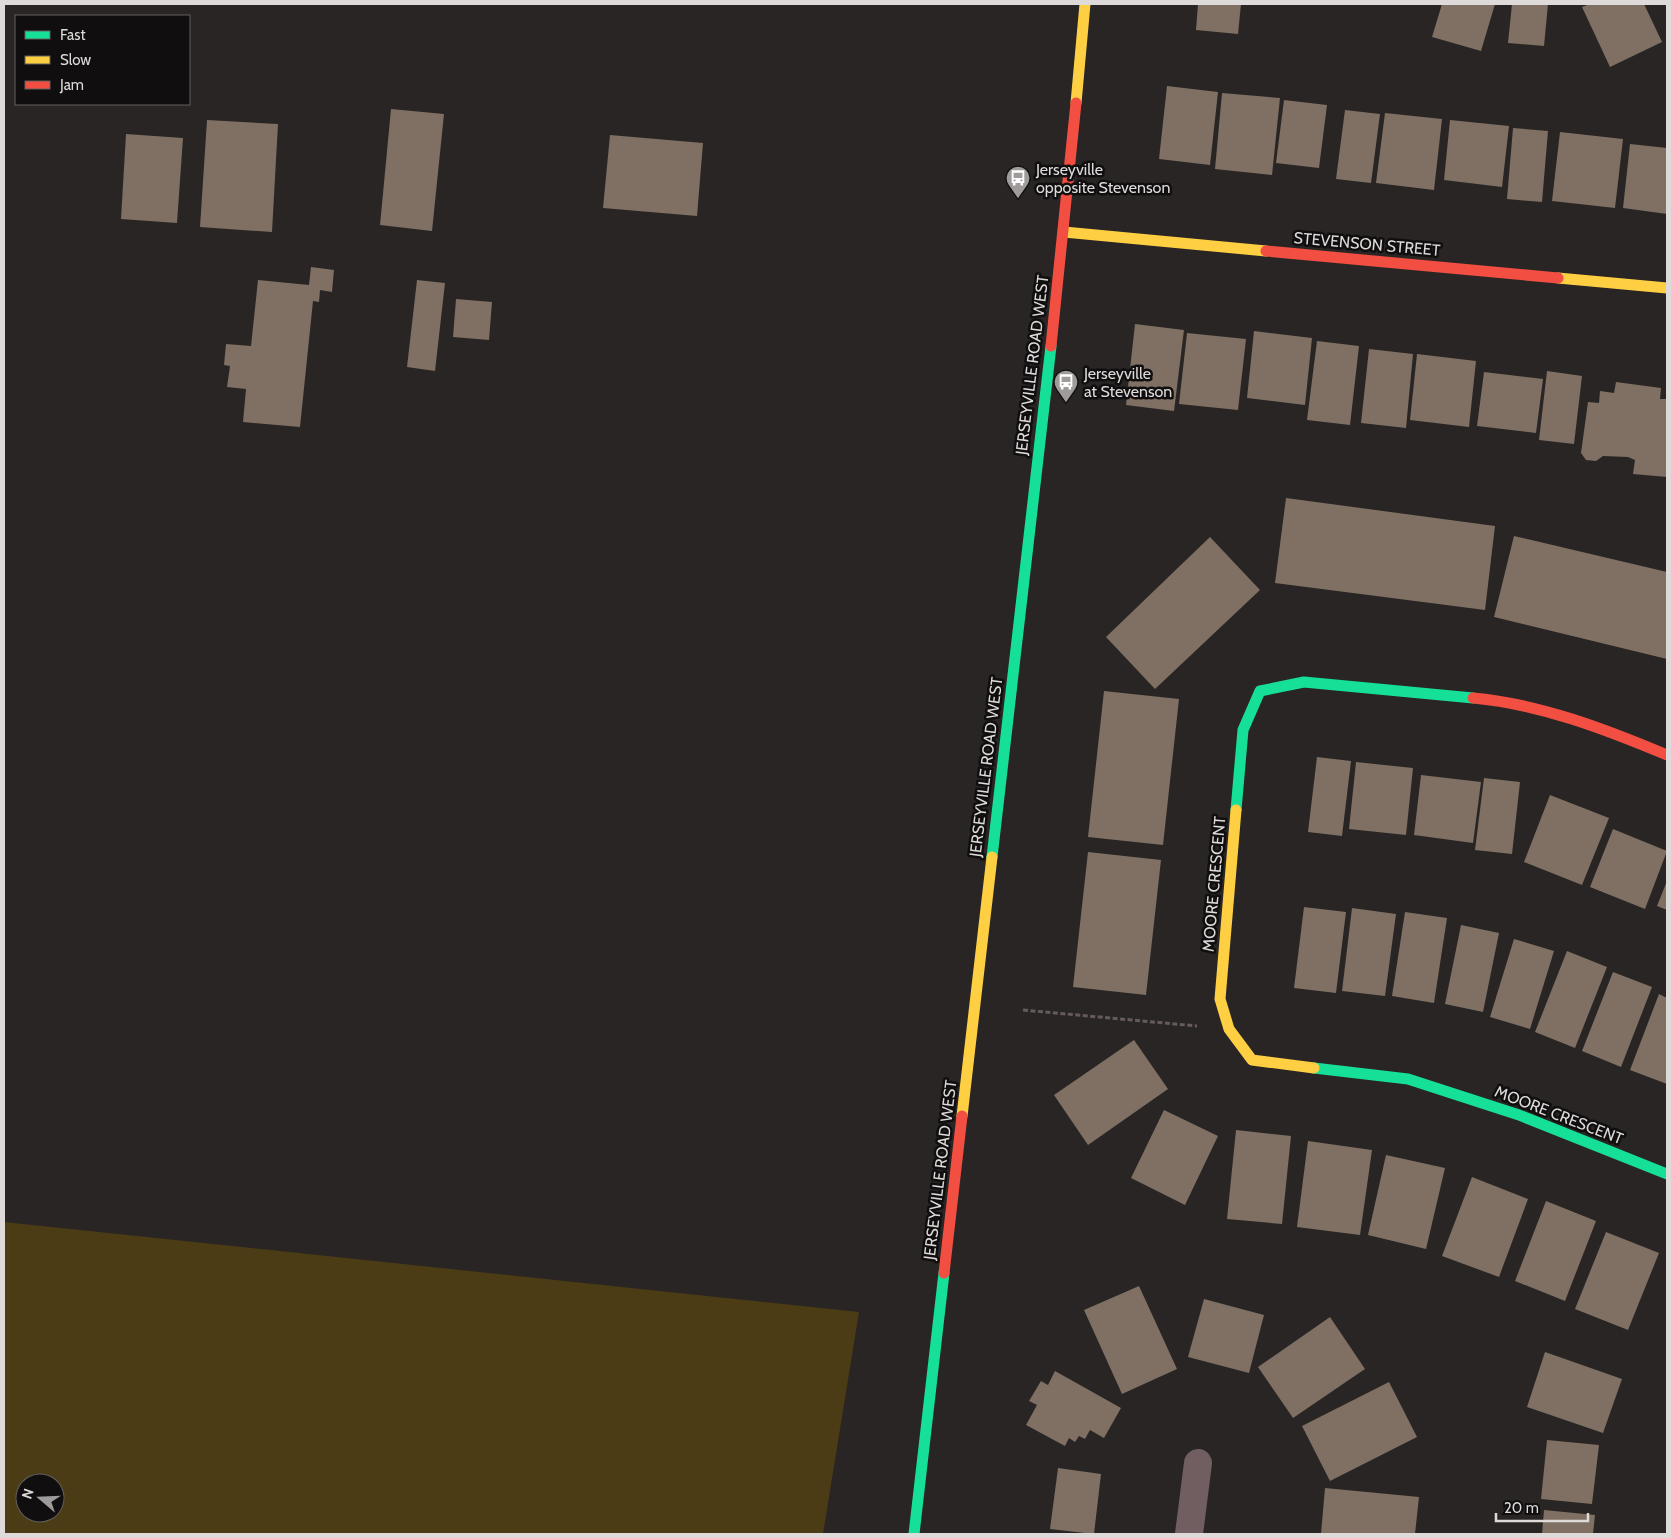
<svg xmlns="http://www.w3.org/2000/svg" width="1671" height="1538" font-family="Cabin,sans-serif">
  <style>
    .green { fill: #4b3c16; fill-rule: evenodd }
    .building { fill: #7f7063 }
    .lines { fill: none; stroke-linecap: round; stroke-linejoin: round }
    .path { stroke: #665b5c; stroke-width: 3; stroke-dasharray: 5 2.5; stroke-linecap: butt }
    .street { stroke: #705e61; stroke-width: 28 }
    .fast { stroke: #16e098; stroke-width: 11 }
    .slow { stroke: #ffcf43; stroke-width: 11 }
    .jam { stroke: #f24e42; stroke-width: 11 }
    .labels { text-anchor: middle; dominant-baseline: central; stroke-width: 5; stroke-linejoin: round; paint-order: stroke }
    .poi-label { font-size: 16px; fill: #dddad9; stroke: #100e0e; text-anchor: start }
    .street-label { font-size: 16px; fill: #dddad9; stroke: #100e0e }
  </style>
  <rect width="100%" height="100%" fill="#282524"/>
  <path class="green" d="M4,1222L859,1312L823,1534H4ZM25,1483H55V1513H25Z"/>
  <g class="building">
    <polygon points="1198,4 1241,4 1238,34 1196,30"/>
    <polygon points="1442,4 1495,4 1481,51 1432,37"/>
    <polygon points="1512,4 1548,4 1544,46 1508,43"/>
    <polygon points="1590,4 1644,4 1662,42 1610,67 1582,7"/>
    <polygon points="1167,86 1218,92 1210,165 1159,159"/>
    <polygon points="1222,93 1280,98 1272,175 1215,169"/>
    <polygon points="1284,100 1327,105 1319,168 1276,163"/>
    <polygon points="391,109 444,114 432,231 380,225"/>
    <polygon points="1345,110 1380,114 1371,183 1336,179"/>
    <polygon points="1385,113 1442,119 1434,190 1376,183"/>
    <polygon points="207,120 278,124 272,232 200,227"/>
    <polygon points="1450,120 1509,126 1502,187 1444,180"/>
    <polygon points="1513,128 1548,131 1542,202 1507,199"/>
    <polygon points="1560,132 1623,139 1615,208 1552,201"/>
    <polygon points="126,134 183,138 177,223 121,219"/>
    <polygon points="610,135 703,143 697,216 603,208"/>
    <polygon points="1630,144 1667,148 1667,214 1623,208"/>
    <polygon points="311,267 334,270 332,292 320,290 319,302 313,301 300,427 243,422 246,389 227,387 230,366 224,365 226,344 251,346 258,280 309,285"/>
    <polygon points="417,280 445,283 435,371 407,367"/>
    <polygon points="456,299 492,302 489,340 453,337"/>
    <polygon points="1135,324 1184,330 1174,411 1126,405"/>
    <polygon points="1254,331 1312,338 1305,405 1247,398"/>
    <polygon points="1187,333 1246,339 1238,410 1179,404"/>
    <polygon points="1317,341 1359,346 1350,425 1307,420"/>
    <polygon points="1369,349 1413,354 1406,428 1361,423"/>
    <polygon points="1417,354 1476,361 1469,427 1410,420"/>
    <polygon points="1547,371 1582,376 1574,444 1539,440"/>
    <polygon points="1484,372 1543,379 1536,433 1477,426"/>
    <polygon points="1616,382 1661,388 1660,399 1667,399 1667,477 1633,474 1635,460 1628,457 1603,456 1596,461 1586,460 1581,453 1588,402 1599,403 1600,391 1614,393"/>
    <polygon points="1286,498 1495,526 1485,610 1275,583"/>
    <polygon points="1514,536 1667,572 1667,659 1494,617"/>
    <polygon points="1210,537 1260,590 1155,689 1106,637"/>
    <polygon points="1104,691 1179,699 1163,845 1088,837"/>
    <polygon points="1317,757 1351,761 1342,836 1308,832"/>
    <polygon points="1356,762 1413,768 1406,835 1349,829"/>
    <polygon points="1421,775 1481,782 1473,843 1414,835"/>
    <polygon points="1484,778 1520,782 1512,854 1475,850"/>
    <polygon points="1550,795 1609,818 1582,885 1524,862"/>
    <polygon points="1613,829 1667,851 1645,909 1590,887"/>
    <polygon points="1088,852 1161,860 1146,995 1073,987"/>
    <polygon points="1667,881 1667,910 1657,906"/>
    <polygon points="1304,907 1346,912 1336,993 1294,988"/>
    <polygon points="1352,908 1396,914 1385,996 1342,991"/>
    <polygon points="1405,912 1447,918 1434,1003 1392,996"/>
    <polygon points="1461,925 1499,933 1483,1012 1445,1004"/>
    <polygon points="1514,939 1554,951 1530,1029 1490,1017"/>
    <polygon points="1567,951 1607,967 1575,1048 1535,1032"/>
    <polygon points="1613,972 1652,987 1621,1067 1582,1051"/>
    <polygon points="1659,994 1667,998 1667,1084 1630,1070"/>
    <polygon points="1134,1040 1168,1089 1088,1145 1054,1095"/>
    <polygon points="1164,1110 1218,1136 1185,1205 1131,1178"/>
    <polygon points="1236,1130 1291,1136 1282,1224 1227,1219"/>
    <polygon points="1308,1141 1372,1150 1360,1235 1297,1227"/>
    <polygon points="1386,1155 1445,1168 1426,1249 1368,1235"/>
    <polygon points="1472,1177 1528,1199 1499,1277 1442,1256"/>
    <polygon points="1546,1201 1596,1221 1565,1301 1515,1281"/>
    <polygon points="1606,1232 1659,1253 1628,1330 1575,1309"/>
    <polygon points="1139,1286 1177,1369 1122,1394 1084,1310"/>
    <polygon points="1204,1299 1264,1315 1249,1373 1188,1357"/>
    <polygon points="1330,1317 1365,1369 1293,1418 1258,1367"/>
    <polygon points="1545,1352 1622,1379 1603,1433 1527,1407"/>
    <polygon points="1055,1371 1121,1408 1104,1438 1090,1430 1085,1439 1079,1436 1075,1442 1069,1438 1065,1446 1026,1425 1037,1405 1029,1401 1041,1381 1048,1385"/>
    <polygon points="1389,1382 1417,1437 1330,1481 1302,1426"/>
    <polygon points="1547,1440 1599,1445 1592,1504 1541,1499"/>
    <polygon points="1058,1468 1101,1474 1094,1534 1050,1529"/>
    <polygon points="1325,1488 1419,1497 1415,1534 1321,1534"/>
    <polygon points="1544,1510 1595,1515 1593,1534 1542,1534"/>
  </g>
  <g class="lines">
    <polyline class="path" points="1023,1010 1197,1026"/>
    <polyline class="street" points="1189,1534 1198,1463"/>
    <g class="fast">
      <polyline points="1236,810 1243,730 1260,691 1304,682 1473,698"/>
      <polyline points="992,857 1051,346"/>
      <polyline points="1314,1068 1408,1079 1519,1115 1667,1174"/>
      <polyline points="914,1534 944,1273"/>
    </g>
    <g class="slow">
      <polyline points="1076,103 1085,4"/>
      <polyline points="1064,232 1266,251"/>
      <polyline points="1558,278 1667,288"/>
      <polyline points="1236,810 1220,999 1229,1029 1252,1060 1314,1068"/>
      <polyline points="962,1116 992,857"/>
    </g>
    <g class="jam">
      <polyline points="1266,251 1558,278"/>
      <polyline points="1051,346 1076,103"/>
      <path d="M1473,698C1540,704 1605,729 1667,755"/>
      <polyline points="944,1273 962,1116"/>
    </g>
  </g>
  <defs>
    <symbol id="bus-pin" viewBox="-11 -11 22 30"><path d="M0 17L-7.5 6A9.5 9.5 0 1 1 7.5 6Z" fill="#9e9b9a" stroke="#100e0e"/><path d="M-5-6H5V4H4V6H2V4H-2V6H-4V4H-5ZM-3.5-4V0h7V-4ZM-3.5 1.2v1.5H-2V1.2ZM2 1.2v1.5H3.5V1.2Z" fill="#fff"/></symbol>
  </defs>
  <g fill-rule="evenodd">
    <use href="#bus-pin" x="1004" y="164" width="28" height="38"/>
    <use href="#bus-pin" x="1052" y="368" width="28" height="38"/>
  </g>
  <g class="labels">
    <g class="poi-label">
      <text x="1036" y="169">Jerseyville<tspan x="1036" dy="18">opposite Stevenson</tspan></text>
      <text x="1084" y="373">Jerseyville<tspan x="1084" dy="18">at Stevenson</tspan></text>
    </g>
    <g class="street-label">
      <text transform="translate(1367 244) rotate(5)">STEVENSON STREET</text>
      <text transform="translate(1032 365) rotate(-83)">JERSEYVILLE ROAD WEST</text>
      <text transform="translate(986 767) rotate(-83)">JERSEYVILLE ROAD WEST</text>
      <text transform="translate(1214 884) rotate(-85)">MOORE CRESCENT</text>
      <text transform="translate(1559 1115) rotate(21)">MOORE CRESCENT</text>
      <text transform="translate(940 1170) rotate(-83)">JERSEYVILLE ROAD WEST</text>
    </g>
  </g>
  <rect width="1671" height="1538" fill="none" stroke="#dddad9" stroke-width="10"/>
  <rect x="15" y="15" width="175" height="90" fill="#100e0e" stroke="#62605f"/>
  <rect x="25" y="31" width="25" height="8" fill="#16e098" stroke="#62605f"/>
  <text x="60" y="40" font-size="15" fill="#dddad9">Fast</text>
  <rect x="25" y="56" width="25" height="8" fill="#ffcf43" stroke="#62605f"/>
  <text x="60" y="65" font-size="15" fill="#dddad9">Slow</text>
  <rect x="25" y="81" width="25" height="8" fill="#f24e42" stroke="#62605f"/>
  <text x="60" y="90" font-size="15" fill="#dddad9">Jam</text>
  <g transform="translate(40 1498) rotate(289)"><circle r="24" fill="#100e0e" stroke="#62605f"/>
  <path d="M0-4L9 19L0 12L-9 19Z" fill="#9e9b9a"/>
  <text y="-8" font-size="14" font-weight="bold" text-anchor="middle" fill="#dddad9">N</text>
  </g>
  <path d="M1496 1513v8h92v-8" fill="none" stroke="#dddad9" stroke-width="2.5"/>
  <text x="1504" y="1513" font-size="15" fill="#dddad9" stroke="#100e0e" stroke-width="4" paint-order="stroke">20 m</text>
</svg>
